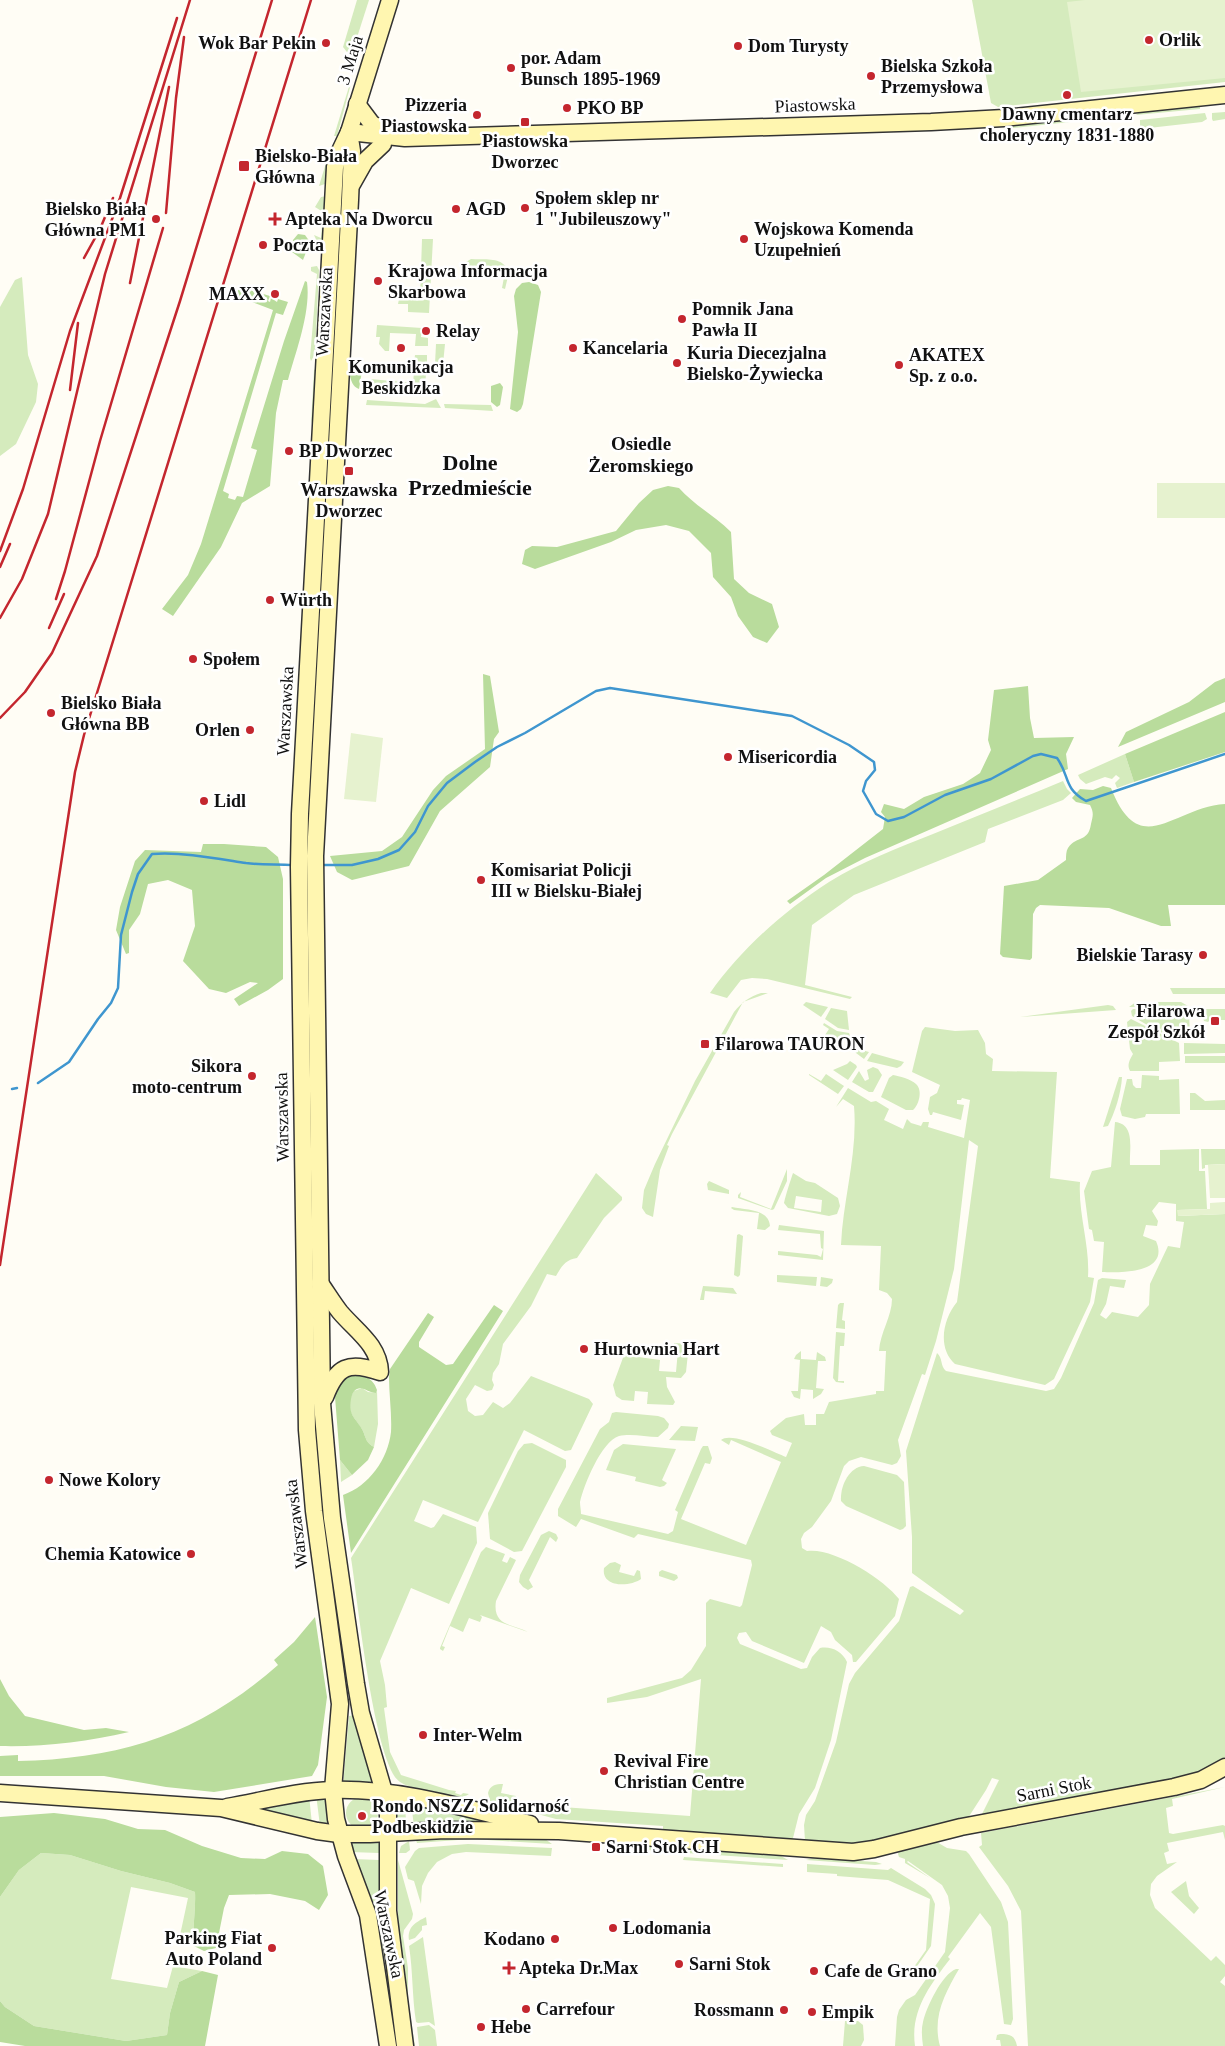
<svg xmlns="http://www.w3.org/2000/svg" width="1225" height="2046" font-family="'Times New Roman',serif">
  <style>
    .green { fill: #d5ebbd; fill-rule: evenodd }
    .forest { fill: #b9dc9c }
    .pitch { fill: #e6f2cf }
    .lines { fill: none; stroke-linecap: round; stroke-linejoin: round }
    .stream { stroke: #3f96cf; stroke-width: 2.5 }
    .secondary-casing { stroke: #333; stroke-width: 19 }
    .secondary { stroke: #fff6b0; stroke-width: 16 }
    .rail { stroke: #c4262e; stroke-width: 2.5 }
    .poi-dot { fill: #c4262e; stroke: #fff; stroke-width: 2 }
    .labels { text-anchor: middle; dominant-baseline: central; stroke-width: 5; stroke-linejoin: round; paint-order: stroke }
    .poi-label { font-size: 18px; font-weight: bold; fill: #111; stroke: #fff; text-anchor: start }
    .street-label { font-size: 18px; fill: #111; stroke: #fff }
    .neighbourhood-label { font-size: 19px; font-weight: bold; fill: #111; stroke: #fff }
    .district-label { font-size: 22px; font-weight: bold; fill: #111; stroke: #fff }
  </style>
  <rect width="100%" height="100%" fill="#fffdf5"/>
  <g class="green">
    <polygon points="357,0 369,0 353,50 347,52 343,47"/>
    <polygon points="972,0 1225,0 1225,82 998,107 991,103"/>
    <polygon points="352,80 337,136 334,136 351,80"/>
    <polygon points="1200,105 1200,109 1136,115 1139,112"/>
    <polygon points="1225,112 1225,119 1213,121 1212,119 1212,113"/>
    <polygon points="1121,113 1127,116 1013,128 1013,125"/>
    <polygon points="1205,113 1207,119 1202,122 1140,129 1140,120"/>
    <polygon points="334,147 328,183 319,186 329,153"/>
    <polygon points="327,196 324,256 314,235 321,238 323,212 315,207 321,197"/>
    <polygon points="422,239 433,239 429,313 408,312 408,304 398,304 399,299 420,300"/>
    <path d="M471,259C485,260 503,256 509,272L505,289L502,288L505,272L468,266L466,262Z"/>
    <polygon points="317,266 319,270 315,354 311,361 310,358 317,274 311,271 311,267"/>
    <polygon points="22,277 28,355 38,384 36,402 16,444 0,456 0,307 15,280"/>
    <polygon points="377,325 422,328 421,337 428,338 428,346 415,346 416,334 390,333 389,351 385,351 379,344 380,337 376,337"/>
    <polygon points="436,344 445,344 443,364 435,364"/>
    <polygon points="415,355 427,355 427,363 414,363"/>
    <polygon points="316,369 317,400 311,424 314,370"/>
    <polygon points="414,372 426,372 425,392 370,389 370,379 413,383"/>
    <polygon points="436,399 441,408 366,405 367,400 425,404"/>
    <polygon points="444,404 491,405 493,411 445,408"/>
    <polygon points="1125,754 1134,782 1117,788 1115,783 1120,778 1116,775 1112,779 1105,777 1086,784 1080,779 1078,775"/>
    <path d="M1063,781L1067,789L1071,793L1063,800L988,829L985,842L854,895L812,925L805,985L852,997L850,999L767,979L752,978L741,980L727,998L710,993C741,949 784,911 829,882C861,862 898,848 933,834C976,816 1020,799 1063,781Z"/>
    <polygon points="1170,988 1225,988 1225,994 1173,994"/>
    <path d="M761,993H768L743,1002L672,1134L667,1145L669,1146L660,1170L653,1217L646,1214L642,1208L644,1190L655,1164L695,1081L734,1012C742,1002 749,997 761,993Z"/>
    <polygon points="806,1002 828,1007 821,1017 803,1005"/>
    <polygon points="1136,1002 1181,1002 1188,1006 1129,1007"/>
    <polygon points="1108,1005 1113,1006 1116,1010 1020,1017"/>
    <polygon points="831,1008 847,1011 849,1030 838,1028 825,1019"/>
    <path d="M1133,1009L1186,1010L1187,1013H1189L1190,1037C1171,1042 1148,1025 1132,1016L1131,1011Z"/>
    <polygon points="1202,1009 1225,1009 1225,1020 1210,1020 1208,1022 1204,1021 1202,1015"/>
    <path d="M1131,1019L1179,1043L1180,1061L1159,1062V1071H1130C1127,1065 1129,1061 1133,1054L1130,1049L1127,1022Z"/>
    <polygon points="824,1023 837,1031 849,1033 850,1036 838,1042 825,1035 829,1029 823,1025"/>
    <path d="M925,1027L955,1031L978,1030L985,1043L986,1054L993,1059L992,1071L1057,1072L1050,1178L1080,1182C1078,1214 1090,1245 1088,1277L1094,1278L1090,1302L1054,1379L1045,1385L955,1364C937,1348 943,1319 957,1302L978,1146L969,1140L954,1269L936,1341L925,1375L922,1374L898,1440L901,1456L897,1463L892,1465L861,1457L849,1461L844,1466L831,1501L812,1527L804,1533L801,1539L802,1548L807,1551C833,1547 884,1579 899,1599L895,1616L856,1662H853L852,1655L835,1640L831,1632L821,1626L804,1663L752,1641L746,1632L739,1633L737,1638L740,1644L801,1669L807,1668L812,1657L820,1648C831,1646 842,1651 847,1662L831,1740L815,1788L799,1814L793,1838L791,1840L663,1830V1826L556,1819L490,1801L488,1793C490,1785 496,1784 503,1784L501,1793L516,1796L514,1803L519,1804L690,1816L701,1679L647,1697L607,1703V1698L682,1678L691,1670L706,1646V1603L710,1599L740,1607L742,1605L752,1565L751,1560L638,1534L634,1538L581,1519L576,1527L558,1516V1509L600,1429L609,1422L612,1413L616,1412L658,1416L664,1418L669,1424L668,1428L658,1437C646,1437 631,1433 619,1436C601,1442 584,1485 580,1502C580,1506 581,1510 581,1514L668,1534L673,1531L678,1512L675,1510L701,1449L703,1446H708L712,1458L710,1464L705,1463L681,1519L746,1545L781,1462L731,1440L729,1445L721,1440C732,1431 773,1452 786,1457L792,1443L772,1435L770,1431L786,1418L804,1414L805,1425H816V1414H824L829,1402L876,1394V1391H884L886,1351H879C880,1333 892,1316 892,1299L887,1293L879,1290L881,1246L841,1245C843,1199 858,1153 854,1106L843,1099L836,1107L848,1088L871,1102L876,1101L889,1109L884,1120L903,1129L907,1119L911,1123L921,1126L923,1122H929L928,1127L964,1138L970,1100L962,1098L961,1100H957V1104L964,1105L961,1120L933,1112L932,1115H930L928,1109L930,1097L937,1093L940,1085L912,1072L922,1031Z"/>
    <polygon points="852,1039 858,1049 869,1052 864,1059 856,1053 849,1040"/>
    <polygon points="1184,1043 1225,1044 1225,1053 1184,1054"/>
    <polygon points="872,1053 904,1062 901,1066 897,1068 867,1061"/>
    <rect x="1185" y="1056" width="40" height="7"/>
    <polygon points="850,1061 856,1065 857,1067 848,1080 833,1070 847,1064"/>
    <polygon points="873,1067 878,1069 882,1075 873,1092 869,1092 852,1082 859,1071 865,1081 869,1079 867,1070"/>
    <polygon points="809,1074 821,1081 826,1074 844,1086 838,1094 809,1075"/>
    <path d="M893,1075C899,1076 911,1079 916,1084C923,1090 919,1105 913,1110H906L881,1097L889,1078Z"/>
    <polygon points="1142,1075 1159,1076 1159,1080 1179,1079 1180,1114 1146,1114 1145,1117 1135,1119 1122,1116 1120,1109 1127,1079 1132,1079 1133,1085 1136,1088 1141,1088"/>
    <path d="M1119,1077H1122C1121,1094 1115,1112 1108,1126L1103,1127Z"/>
    <polygon points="1190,1093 1195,1093 1205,1101 1225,1100 1225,1110 1190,1110"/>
    <path d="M1115,1122C1136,1124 1129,1150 1130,1165H1160V1150L1199,1149V1171H1205L1207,1209L1178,1210V1216L1225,1214V1757L1214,1766L1191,1776L981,1819L982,1814L999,1780L992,1778L986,1790L966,1821L869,1845L805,1841L804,1825L806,1815L815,1801L836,1742L849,1684L855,1673L899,1621L910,1587L913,1586L960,1615L964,1611L912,1573V1537L906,1451L937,1353C943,1358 940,1366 946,1371L1046,1391L1054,1389L1061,1378L1094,1303L1098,1280L1102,1278L1126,1280L1124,1288L1110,1286L1106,1304L1100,1315L1106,1319L1112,1312L1138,1317L1149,1305L1150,1284L1168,1246L1180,1248L1184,1222L1176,1221V1204L1159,1202L1152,1211L1158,1221L1157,1226L1146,1225L1143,1236L1156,1241C1170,1273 1122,1273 1102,1272L1104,1242L1094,1241L1092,1230L1089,1229L1084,1191L1092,1171L1111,1167Z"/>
    <polygon points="1201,1149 1225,1149 1225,1164 1205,1165 1205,1168 1202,1169"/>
    <polygon points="787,1169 787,1181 774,1209 772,1210 738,1198 738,1195 741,1192 740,1197 771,1209"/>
    <path d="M596,1173L622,1197V1200L604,1218L577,1258C565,1260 562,1266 556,1276L547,1274L531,1306L503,1344L499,1364L493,1373L492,1380L494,1385L492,1390L487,1391L475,1385L466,1399L468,1411L475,1416L483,1415L493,1402L503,1408L510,1403L531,1376L589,1399L593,1404L571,1450L565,1451L524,1430L478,1522L423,1500L414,1521L431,1528L434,1527L443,1514L476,1527L477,1543L449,1604L411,1588L380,1661L385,1685L387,1707L384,1708L390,1752L401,1775L449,1790L456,1791L455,1793L461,1795L463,1793L469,1794C459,1801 447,1794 436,1792C425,1789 410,1789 400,1782C374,1765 357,1594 351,1558Z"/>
    <path d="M793,1173L806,1181L815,1183L838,1198L840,1206L837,1214L829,1216L788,1208L784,1203C786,1194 790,1182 793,1173ZM796,1196L822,1200L821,1212L794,1208Z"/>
    <polygon points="709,1181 729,1190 729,1194 708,1190 707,1184"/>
    <path d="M732,1207C746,1210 769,1209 770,1226L765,1230L757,1229L759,1213L734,1210L731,1208Z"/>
    <polygon points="779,1225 824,1231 823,1260 778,1255 778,1251 817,1255 821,1257 823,1249 821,1248 820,1234 778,1230"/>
    <polygon points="739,1234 743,1236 740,1275 738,1277 734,1275 737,1235"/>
    <polygon points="777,1275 817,1277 816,1286 777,1282"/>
    <polygon points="821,1277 833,1279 832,1283 827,1287 820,1286"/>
    <polygon points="703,1286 733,1288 737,1294 705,1291 704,1300 700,1300"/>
    <polygon points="840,1303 844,1303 842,1320 845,1321 845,1329 836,1328 838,1305"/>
    <polygon points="836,1332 845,1333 844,1346 840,1346 838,1381 844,1381 844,1383 836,1382 833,1378"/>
    <polygon points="674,1343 689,1344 686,1372 681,1378 666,1377 667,1387 675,1402 673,1405 647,1404 648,1392 635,1391 634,1401 622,1400 616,1396 613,1385 624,1355 660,1360 659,1371 676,1372 678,1350 673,1349"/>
    <polygon points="801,1351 801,1359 816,1360 817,1352 825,1357 826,1361 818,1361 816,1388 824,1389 821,1394 813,1399 813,1390 801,1389 800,1399 794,1397 791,1391 798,1391 800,1360 794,1359 796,1355"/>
    <path d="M362,1388L368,1392L376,1393L377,1390L378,1424L374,1447C366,1443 366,1438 363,1431C355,1416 342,1411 354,1391Z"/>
    <polygon points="681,1426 698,1427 695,1441 669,1440"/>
    <polygon points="532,1443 566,1460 566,1467 522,1551 514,1552 490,1539 488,1513 518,1451 524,1444"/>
    <polygon points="623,1444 676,1449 662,1480 667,1483 664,1486 660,1487 635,1481 636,1477 606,1470 614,1450"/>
    <polygon points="340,1460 352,1475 341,1482"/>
    <path d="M864,1466L897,1475L904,1482L906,1526L903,1529L900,1530L846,1506L841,1501C840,1486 849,1467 864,1466Z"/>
    <polygon points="549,1531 556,1534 558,1538 556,1542 550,1537 529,1580 533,1587 528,1590 523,1587 519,1582 520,1575 541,1535"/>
    <path d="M486,1547L505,1554L502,1561L507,1563L510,1557L516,1560L496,1601C492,1627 514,1624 528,1632L480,1615L482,1617L480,1622L469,1618L463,1632L450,1626L442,1646L445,1647L443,1651L440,1649V1648L481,1552Z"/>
    <path d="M615,1562L621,1565L619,1572L634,1576L637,1570L640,1571L641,1579C630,1587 601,1588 604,1568L610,1563Z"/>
    <polygon points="662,1570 677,1575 678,1578 674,1581 659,1576 659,1572"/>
    <polygon points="355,1715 377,1787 343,1786 349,1716"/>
    <polygon points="1225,1787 1172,1799 1173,1806 1166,1808 1169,1833 1173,1834 1223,1825 1225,1826 1225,1840 1223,1832 1167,1843 1169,1851 1164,1853 1167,1864 1177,1862 1157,1876 1151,1884 1150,1895 1155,1908 1211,1961 1216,1956 1225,1965 1225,1976 1220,1982 1225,1986 1225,2046 1028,2046 1021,1911 1008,1886 979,1847 982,1845 981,1833"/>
    <polygon points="328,1793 333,1827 320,1826 316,1794"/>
    <polygon points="309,1795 312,1824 251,1810"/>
    <circle cx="362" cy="1813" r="16"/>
    <polygon points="392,1800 404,1802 407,1827 395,1828"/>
    <polygon points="411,1803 484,1819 484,1821 481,1823 414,1826"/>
    <polygon points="443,1836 545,1839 552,1844 472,1839 417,1843 416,1840"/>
    <polygon points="346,1838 379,1840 379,1853 350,1852"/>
    <polygon points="409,1841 410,1850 406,1853 399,1853 401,1846"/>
    <path d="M935,1841L947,1848L966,1851L969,1854L1001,1902L1008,1922L1013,2019L1011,2025L1004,2024L991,1927L980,1913L948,1957L950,1959C930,1985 910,2011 915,2046H895L897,2017L899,2010L906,2000L915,1995L945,1952L950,1908L948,1896L942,1885L908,1861L907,1862L930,1878L905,1863V1859L899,1857L898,1854L899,1850Z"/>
    <polygon points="608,1843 654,1847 661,1851 608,1847"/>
    <polygon points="468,1844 552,1848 551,1856 466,1852 452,1854 437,1862 428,1873 422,1886 421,1904 414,1881 408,1879 405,1867 415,1851 419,1848"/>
    <polygon points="694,1849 781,1856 788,1860 686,1853"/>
    <path d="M41,1853L70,1855L121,1871L170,1883L195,1892C196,1911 192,1928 194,1946L179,1940L188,1898L131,1887L111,1979L167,1988L173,1966L202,1971L179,1982L170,2013L167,2035L126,2041L34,2026L5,2007L0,2001V1897L19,1870Z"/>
    <polygon points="684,1857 783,1864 783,1867 683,1860"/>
    <polygon points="813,1858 876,1862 882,1864 875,1865 806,1860"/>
    <polygon points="353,1859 379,1860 379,1917 396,2046 393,2046"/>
    <polygon points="398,1860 413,1914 412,1919 404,1930 403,1936 408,1968 408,1999 415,2046 411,2046 404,1990 404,1972 398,1918"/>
    <polygon points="807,1864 888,1870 891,1868 925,1889 931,1895 935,1904 931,1946 911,1975 909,1974 926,1950 930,1899 888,1880 837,1876 837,1874 807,1872"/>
    <polygon points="1186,1881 1189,1896 1199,1908 1194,1914 1171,1892"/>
    <path d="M426,1917L427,1925L422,1926V1930L415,1938L409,1940C407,1927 416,1922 426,1917Z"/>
    <path d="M423,1937L435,2026L429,2022L418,2023L416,2022C412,1996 413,1971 409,1946Z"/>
    <path d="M956,1969H959C945,1993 932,2017 940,2046H923C922,2038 921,2030 923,2022C926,2008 942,1974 956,1969Z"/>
    <polygon points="845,2021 858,2021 863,2025 864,2040 861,2046 843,2046"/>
    <polygon points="429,2025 435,2030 437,2046 419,2046 417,2027"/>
    <path d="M1000,2034C1011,2034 1015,2036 1017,2046H1001L1000,2040H996L997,2035Z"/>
  </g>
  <g class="forest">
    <polygon points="298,234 305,235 310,242 303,260 292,252 293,240"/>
    <path d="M305,281L307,282C311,312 296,351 288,380H283L276,413L270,486L242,503L221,547L173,616L162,609L188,575L201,544L273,310L236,296L239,287L270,296L268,301L270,302L271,298L277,302L278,299L288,302L283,315L276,313L223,491L229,494L228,498L235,500L237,496L243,497L257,450L251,448L284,341Z"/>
    <polygon points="529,282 538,285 541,292 523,404 521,409 517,412 510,409 518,332 514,296 516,289 522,283"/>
    <path d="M362,371L359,389C353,387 350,380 350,373Z"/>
    <polygon points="500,383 503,387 500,405 497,407 491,402 491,386"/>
    <path d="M668,486L679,488C694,505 715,516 731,532L734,579L749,593L772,604L779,627L767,643L753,637L738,616L731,597L713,577L711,553L689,531L666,525L636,530L611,542L535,569L522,564L525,550L532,546L557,547L616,531L639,503L653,490Z"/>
    <polygon points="483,674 490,676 499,732 494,739 490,767 440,811 409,866 352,880 337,872 330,856 382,851 402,837 433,790 446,776 485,749"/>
    <polygon points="1225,678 1225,702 1118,747 1126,732 1189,702 1215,682"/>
    <polygon points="1028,686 1030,718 1034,738 1074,737 1066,754 1068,769 865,858 826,878 790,904 787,901 824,875 883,829 885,817 881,812 884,804 904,809 924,797 963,784 980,773 991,750 988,740 994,690"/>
    <polygon points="1225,712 1225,752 1134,782 1125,754"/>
    <path d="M1103,786L1111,788C1140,862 1173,807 1225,804V905H1168L1171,926H1161L1109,908L1040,905L1036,908L1033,914L1032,958L1030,960L1003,957L1000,954L1004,886L1038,880L1066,860C1066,856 1066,851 1068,848C1077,835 1088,843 1091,824C1093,815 1094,813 1090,805L1076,802L1072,798L1080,789L1093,790Z"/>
    <polygon points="203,844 224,844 266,847 278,857 283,879 283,979 268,990 239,1006 234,999 258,983 250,982 226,993 209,989 183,961 195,926 192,890 168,880 148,884 140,914 129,930 129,953 126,954 116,930 120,907 135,861 145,850 201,852"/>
    <path d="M494,1305L503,1311L351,1553L343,1495C369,1486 388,1459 391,1432C392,1414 389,1395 389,1377L390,1369L428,1313L434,1317L419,1342V1347L446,1365L453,1364Z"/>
    <path d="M350,1373C363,1375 373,1377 377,1390L376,1393C369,1393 363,1386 357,1389C353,1391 352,1395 351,1399C348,1417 356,1417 363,1431C366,1438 366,1443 374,1447L368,1460L352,1475L340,1460L335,1397L340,1378Z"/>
    <path d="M315,1617L327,1697L318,1765L312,1776L214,1792L166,1787L104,1776H0V1756L18,1755V1761C121,1759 200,1734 278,1665L274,1660L294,1642Z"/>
    <path d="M0,1679L9,1696L25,1716L84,1730L106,1728L129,1732C86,1742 44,1747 0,1746Z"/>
    <path d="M54,1813L105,1819L138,1829L165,1830L202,1846L241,1858L265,1859L282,1851L308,1854L323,1866L328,1895L319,1910L305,1901L270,1894L229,1895L224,1908L216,1948L204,1951L194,1946C192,1928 196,1911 195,1892L170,1883L121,1871L70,1855L41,1853L19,1870L0,1897V1817Z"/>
    <polygon points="202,1971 218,1975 205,2046 25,2046 0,2042 0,2001 5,2007 34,2026 126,2041 167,2035 170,2013 179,1982"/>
  </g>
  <g class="pitch">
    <polygon points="1085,0 1225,0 1225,78 1081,92 1067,2"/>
    <rect x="1157" y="483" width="68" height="35"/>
    <polygon points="351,733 383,738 376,802 344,799"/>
    <polygon points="1225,1164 1225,1198 1210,1198 1208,1165"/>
    <polygon points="1225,1202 1225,1214 1178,1216 1177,1210 1210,1209 1210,1203"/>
  </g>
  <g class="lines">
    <g class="stream">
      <path d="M321,865H352L378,859L399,850L415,832L428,806L447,783L475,762L497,747L525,733L596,691L610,688L792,716L849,745L874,762L875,770L866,781L863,791L876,814L888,821L904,817L945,795L991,779L1033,756L1041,754L1057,758C1070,776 1063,788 1086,801L1225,754"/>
      <path d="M38,1083L69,1062L98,1019L111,1003L118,988L121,935L132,892L138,874L152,854C184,852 214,858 246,863C261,865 277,864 293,865"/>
      <polyline points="12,1089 17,1088"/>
    </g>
    <defs>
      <g id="secondary">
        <polyline points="357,104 372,124 389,132"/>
        <polyline points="349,132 352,151 350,200 315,856 322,1403 332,1518 356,1684 361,1713 384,1792 388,1815 388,1911 405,2046"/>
        <polyline points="349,132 405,138 931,122 1004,118 1225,95"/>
        <polyline points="352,184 365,161 383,144"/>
        <path d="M320,1283C327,1293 333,1303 340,1312C356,1331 379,1345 380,1372C348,1361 337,1366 325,1397"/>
        <polyline points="0,1793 221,1808 317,1831 339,1834 370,1834 445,1830 559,1831 853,1852 874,1849 961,1827 1174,1787 1201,1780 1225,1767"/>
        <path d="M227,1807C262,1801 297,1791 332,1790C400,1788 465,1808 530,1824"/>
        <polyline points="388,2046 368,1915 346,1856 336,1819 333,1790 340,1704 314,1511 307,1430 299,867 300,814 335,167 340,151 349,132 390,0"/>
      </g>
    </defs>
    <use href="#secondary" class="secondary-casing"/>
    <use href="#secondary" class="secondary"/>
    <g class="rail">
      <polyline points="166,213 176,98 184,37"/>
      <polyline points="84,258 100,229 113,198"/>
      <polyline points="130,283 169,87"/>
      <polyline points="70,390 78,323"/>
      <polyline points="0,551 23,489 70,331 120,198 177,18"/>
      <polyline points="0,567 10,544"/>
      <polyline points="56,599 65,571 100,441 163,228"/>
      <polyline points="0,618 22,579 48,514 105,274 190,0"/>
      <polyline points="49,628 64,594"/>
      <polyline points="0,718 25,692 52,653 97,556 180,301 272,0"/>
      <polyline points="0,1265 75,772 84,735 311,0"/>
    </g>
  </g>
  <g class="poi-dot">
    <circle cx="1149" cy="40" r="5"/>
    <circle cx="326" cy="43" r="5"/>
    <circle cx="738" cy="46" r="5"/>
    <circle cx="511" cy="68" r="5"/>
    <circle cx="871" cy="76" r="5"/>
    <circle cx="1067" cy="95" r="5"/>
    <circle cx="567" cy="108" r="5"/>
    <circle cx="477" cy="115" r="5"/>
    <rect x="520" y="117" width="10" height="10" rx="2.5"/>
    <rect x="238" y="160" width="12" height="12" rx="2.5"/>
    <circle cx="525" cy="208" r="5"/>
    <circle cx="456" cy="209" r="5"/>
    <circle cx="156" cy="219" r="5"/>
    <path d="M272.5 211.5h5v5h5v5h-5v5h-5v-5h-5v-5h5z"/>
    <circle cx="744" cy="239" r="5"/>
    <circle cx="263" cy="245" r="5"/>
    <circle cx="378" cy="281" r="5"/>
    <circle cx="275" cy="294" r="5"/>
    <circle cx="682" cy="319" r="5"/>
    <circle cx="426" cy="331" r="5"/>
    <circle cx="401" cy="348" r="5"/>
    <circle cx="573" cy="348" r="5"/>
    <circle cx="677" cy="363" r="5"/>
    <circle cx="899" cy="365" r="5"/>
    <circle cx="289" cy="451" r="5"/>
    <rect x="344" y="466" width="10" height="10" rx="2.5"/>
    <circle cx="270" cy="600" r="5"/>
    <circle cx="193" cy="659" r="5"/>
    <circle cx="51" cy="713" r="5"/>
    <circle cx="250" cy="730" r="5"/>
    <circle cx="728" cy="757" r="5"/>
    <circle cx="204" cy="801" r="5"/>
    <circle cx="481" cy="880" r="5"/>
    <circle cx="1203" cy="955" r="5"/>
    <rect x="1210" y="1016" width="10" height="10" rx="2.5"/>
    <rect x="700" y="1039" width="10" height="10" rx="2.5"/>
    <circle cx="252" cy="1076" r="5"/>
    <circle cx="584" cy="1349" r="5"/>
    <circle cx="49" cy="1480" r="5"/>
    <circle cx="191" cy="1554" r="5"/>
    <circle cx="423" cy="1735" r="5"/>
    <circle cx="604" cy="1771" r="5"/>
    <circle cx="362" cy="1816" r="5"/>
    <rect x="591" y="1842" width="10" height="10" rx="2.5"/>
    <circle cx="613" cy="1928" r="5"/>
    <circle cx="555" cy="1939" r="5"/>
    <circle cx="272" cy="1948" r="5"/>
    <circle cx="679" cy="1964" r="5"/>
    <path d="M506.5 1960.5h5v5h5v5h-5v5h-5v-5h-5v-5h5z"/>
    <circle cx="814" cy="1971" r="5"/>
    <circle cx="526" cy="2009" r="5"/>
    <circle cx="784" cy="2010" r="5"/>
    <circle cx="812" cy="2012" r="5"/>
    <circle cx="481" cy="2027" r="5"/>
  </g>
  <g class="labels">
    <g class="poi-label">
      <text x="1159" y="40">Orlik</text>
      <text x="316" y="43" text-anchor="end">Wok Bar Pekin</text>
      <text x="748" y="46">Dom Turysty</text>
      <text x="521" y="58">por. Adam<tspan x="521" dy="21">Bunsch 1895-1969</tspan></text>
      <text x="881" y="66">Bielska Szkoła<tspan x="881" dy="21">Przemysłowa</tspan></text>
      <text x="467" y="105" text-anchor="end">Pizzeria<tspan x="467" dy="21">Piastowska</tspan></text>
      <text x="577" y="108">PKO BP</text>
      <text x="1067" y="114" text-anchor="middle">Dawny cmentarz<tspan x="1067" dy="21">choleryczny 1831-1880</tspan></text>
      <text x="525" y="141" text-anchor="middle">Piastowska<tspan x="525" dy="21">Dworzec</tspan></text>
      <text x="255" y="156">Bielsko-Biała<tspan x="255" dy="21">Główna</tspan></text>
      <text x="535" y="198">Społem sklep nr<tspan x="535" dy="21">1 "Jubileuszowy"</tspan></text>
      <text x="146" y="209" text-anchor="end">Bielsko Biała<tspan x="146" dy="21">Główna PM1</tspan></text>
      <text x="466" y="209">AGD</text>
      <text x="285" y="219">Apteka Na Dworcu</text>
      <text x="754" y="229">Wojskowa Komenda<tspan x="754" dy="21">Uzupełnień</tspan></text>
      <text x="273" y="245">Poczta</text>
      <text x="388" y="271">Krajowa Informacja<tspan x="388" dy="21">Skarbowa</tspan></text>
      <text x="265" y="294" text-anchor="end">MAXX</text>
      <text x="692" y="309">Pomnik Jana<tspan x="692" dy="21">Pawła II</tspan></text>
      <text x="436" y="331">Relay</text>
      <text x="583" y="348">Kancelaria</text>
      <text x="687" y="353">Kuria Diecezjalna<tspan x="687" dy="21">Bielsko-Żywiecka</tspan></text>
      <text x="909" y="355">AKATEX<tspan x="909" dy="21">Sp. z o.o.</tspan></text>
      <text x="401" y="367" text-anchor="middle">Komunikacja<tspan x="401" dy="21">Beskidzka</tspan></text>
      <text x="299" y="451">BP Dworzec</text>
      <text x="349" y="490" text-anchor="middle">Warszawska<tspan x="349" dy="21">Dworzec</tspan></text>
      <text x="280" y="600">Würth</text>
      <text x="203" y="659">Społem</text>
      <text x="61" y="703">Bielsko Biała<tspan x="61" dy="21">Główna BB</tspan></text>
      <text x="240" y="730" text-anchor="end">Orlen</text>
      <text x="738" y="757">Misericordia</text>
      <text x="214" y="801">Lidl</text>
      <text x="491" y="870">Komisariat Policji<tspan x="491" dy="21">III w Bielsku-Białej</tspan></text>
      <text x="1193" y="955" text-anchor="end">Bielskie Tarasy</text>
      <text x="1205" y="1011" text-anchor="end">Filarowa<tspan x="1205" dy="21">Zespół Szkół</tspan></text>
      <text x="715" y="1044">Filarowa TAURON</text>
      <text x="242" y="1066" text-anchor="end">Sikora<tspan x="242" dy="21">moto-centrum</tspan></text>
      <text x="594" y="1349">Hurtownia Hart</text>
      <text x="59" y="1480">Nowe Kolory</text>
      <text x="181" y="1554" text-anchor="end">Chemia Katowice</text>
      <text x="433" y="1735">Inter-Welm</text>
      <text x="614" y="1761">Revival Fire<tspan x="614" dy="21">Christian Centre</tspan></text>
      <text x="372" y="1806">Rondo NSZZ Solidarność<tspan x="372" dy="21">Podbeskidzie</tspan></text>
      <text x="606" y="1847">Sarni Stok CH</text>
      <text x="623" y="1928">Lodomania</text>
      <text x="262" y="1938" text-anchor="end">Parking Fiat<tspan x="262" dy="21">Auto Poland</tspan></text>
      <text x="545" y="1939" text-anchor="end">Kodano</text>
      <text x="689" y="1964">Sarni Stok</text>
      <text x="519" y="1968">Apteka Dr.Max</text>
      <text x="824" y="1971">Cafe de Grano</text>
      <text x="536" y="2009">Carrefour</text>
      <text x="774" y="2010" text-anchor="end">Rossmann</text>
      <text x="822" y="2012">Empik</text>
      <text x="491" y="2027">Hebe</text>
    </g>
    <g class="street-label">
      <text transform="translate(350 60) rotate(-73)">3 Maja</text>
      <text transform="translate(815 105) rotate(-2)">Piastowska</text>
      <text transform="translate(324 312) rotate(-87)">Warszawska</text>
      <text transform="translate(285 711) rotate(-87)">Warszawska</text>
      <text transform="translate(282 1117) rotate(-91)">Warszawska</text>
      <text transform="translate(296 1524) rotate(-97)">Warszawska</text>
      <text transform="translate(1054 1789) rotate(-11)">Sarni Stok</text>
      <text transform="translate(389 1934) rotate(78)">Warszawska</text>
    </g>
    <g class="neighbourhood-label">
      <text x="641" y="443">Osiedle<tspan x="641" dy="22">Żeromskiego</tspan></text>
    </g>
    <g class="district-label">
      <text x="470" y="462">Dolne<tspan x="470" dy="25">Przedmieście</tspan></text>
    </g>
  </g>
</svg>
